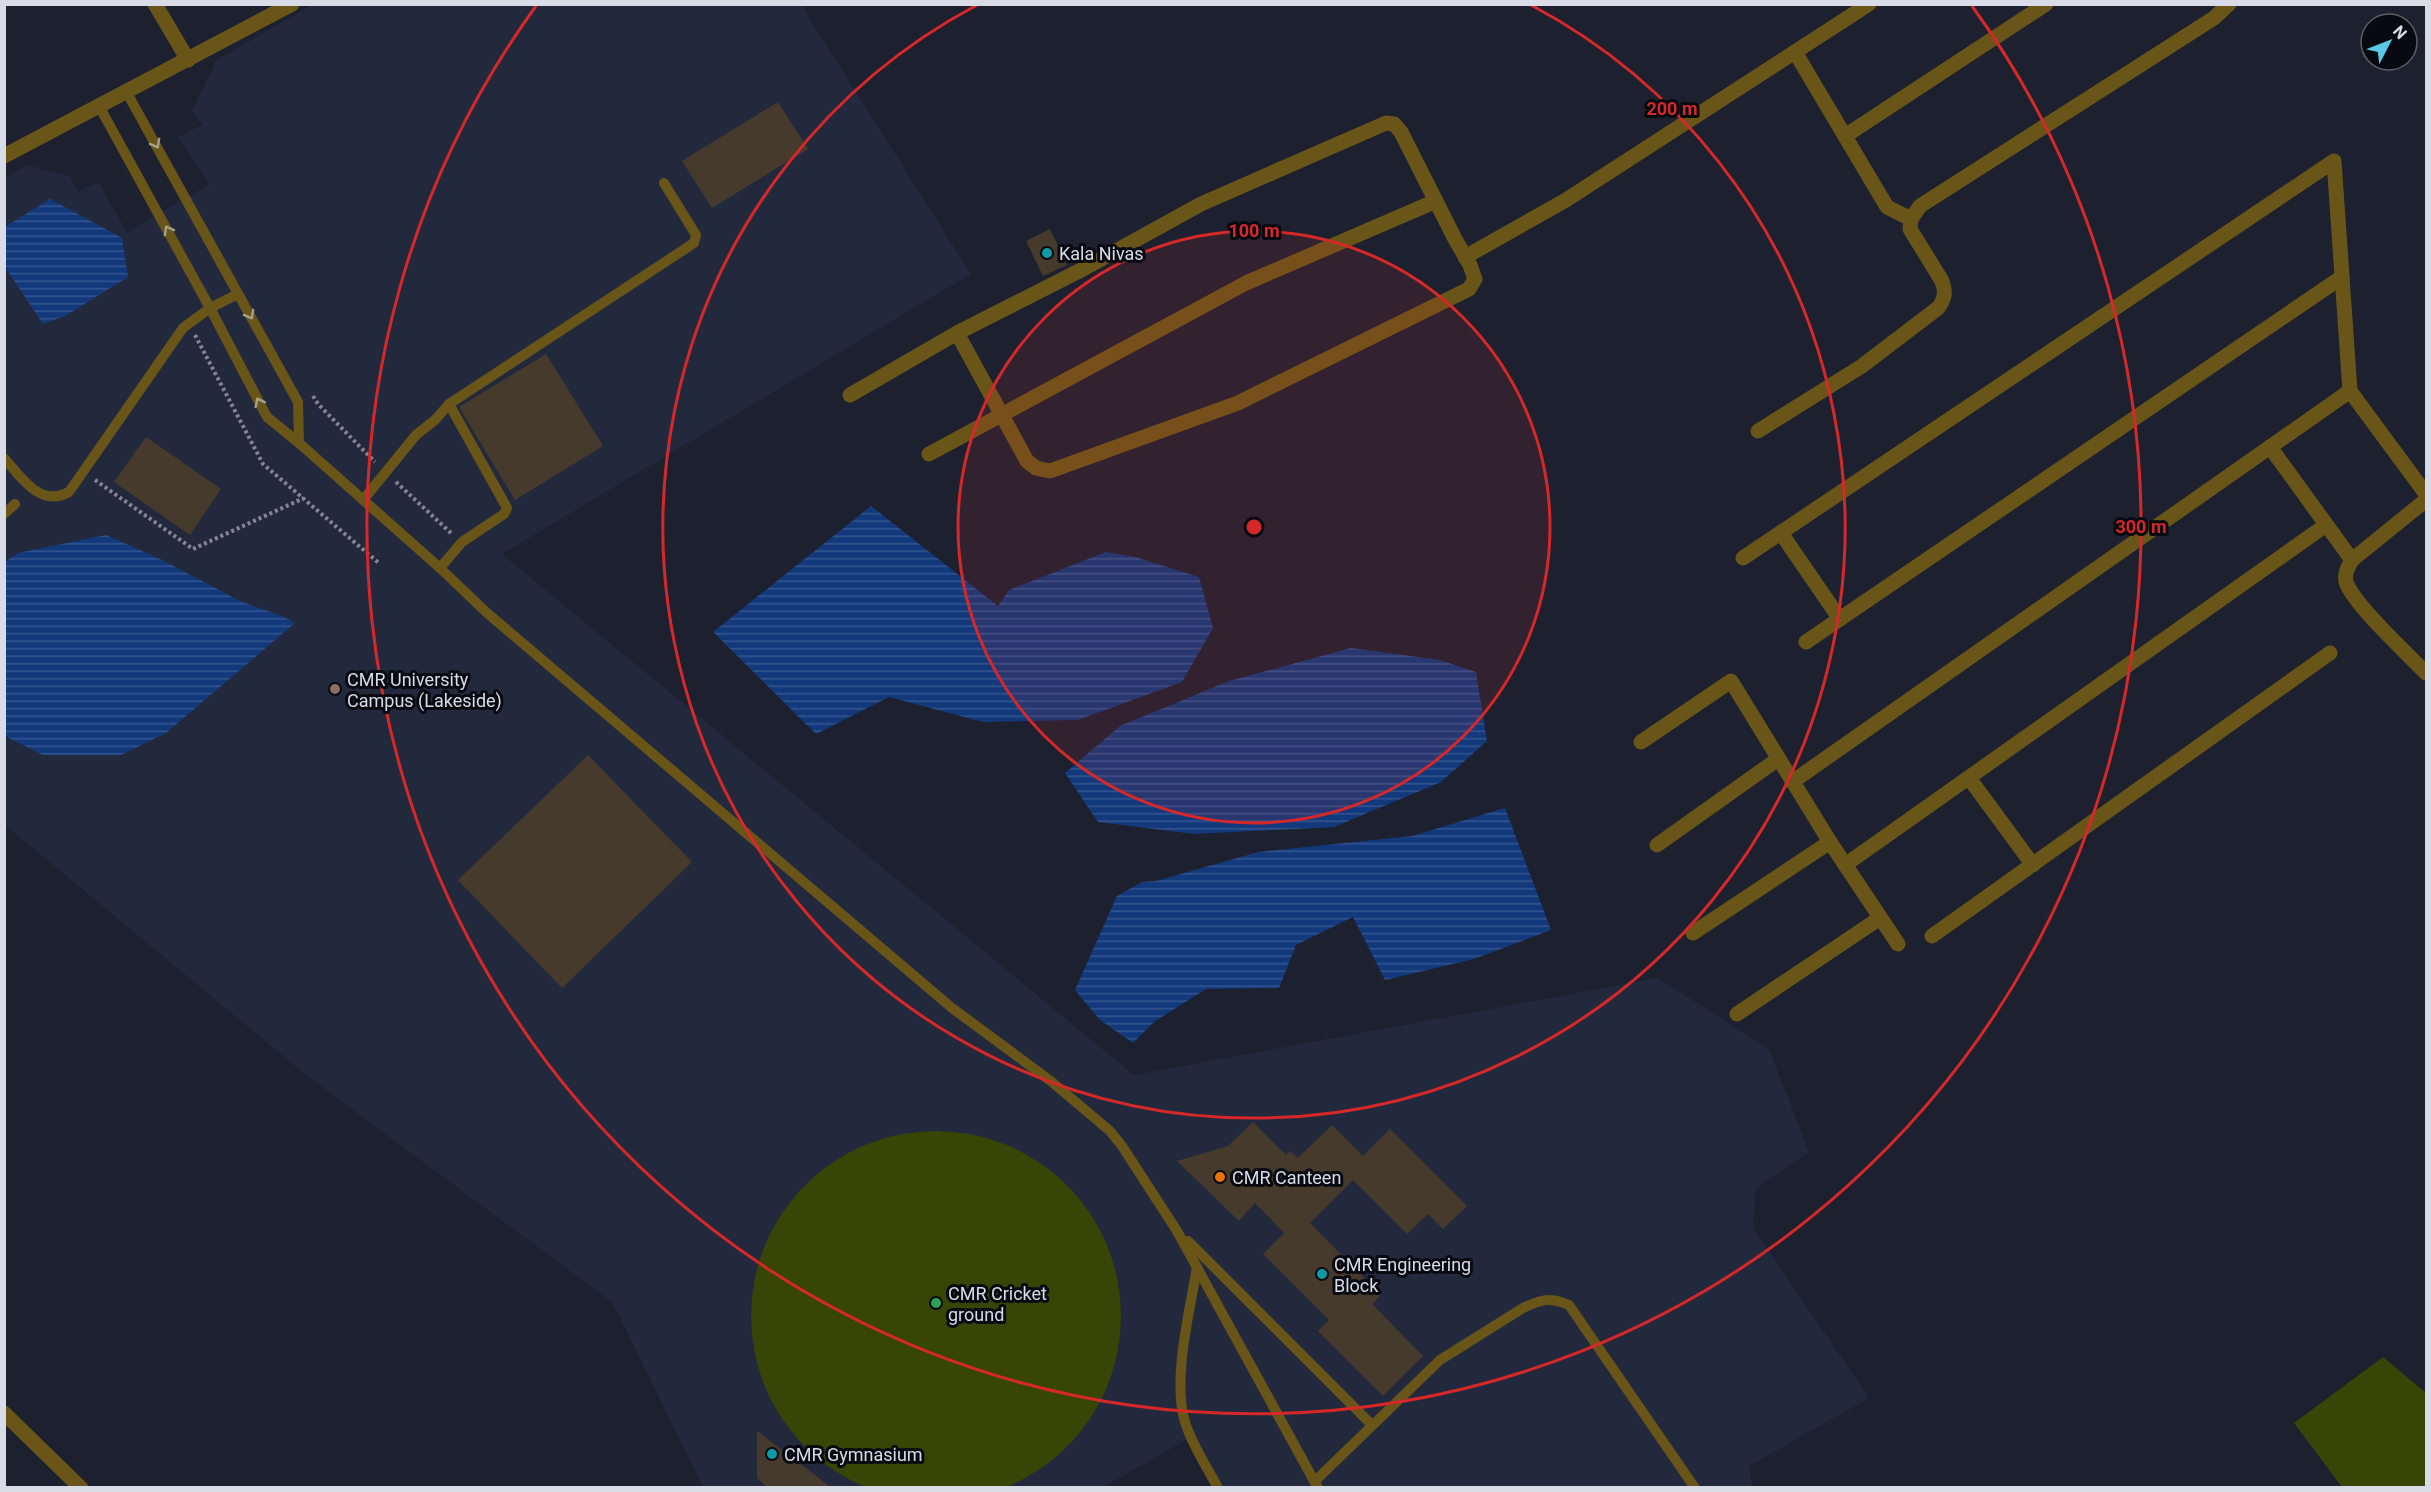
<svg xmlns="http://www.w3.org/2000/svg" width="2431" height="1492" font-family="Roboto,sans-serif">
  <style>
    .built { fill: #23293d }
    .grass { fill: #374507 }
    .water { fill: url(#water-rules) }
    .building { fill: #453a2c }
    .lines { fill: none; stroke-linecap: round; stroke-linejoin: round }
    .path { stroke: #838793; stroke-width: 4; stroke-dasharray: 3 3; stroke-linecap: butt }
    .lane { stroke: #695518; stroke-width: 10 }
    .street { stroke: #695518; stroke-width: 15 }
    .oneway { stroke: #a79f89 }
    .ring { fill: none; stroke: #d62828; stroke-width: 3 }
    .culture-dot { fill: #0f9aa8; stroke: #090a11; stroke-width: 2 }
    .education-dot { fill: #8d6e63; stroke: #090a11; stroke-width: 2 }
    .food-dot { fill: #e8710a; stroke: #090a11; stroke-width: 2 }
    .leisure-dot { fill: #2e9e5b; stroke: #090a11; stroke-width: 2 }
    .labels { text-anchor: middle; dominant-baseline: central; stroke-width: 6; stroke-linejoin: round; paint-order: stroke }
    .poi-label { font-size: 18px; fill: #d9dce6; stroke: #090a11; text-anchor: start }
    .centre { fill: #d62828; stroke: #090a11; stroke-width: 3 }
    .ring-label { font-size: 18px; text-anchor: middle; font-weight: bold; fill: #d62828; stroke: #090a11; stroke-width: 6; stroke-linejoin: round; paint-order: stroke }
  </style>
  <defs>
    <pattern id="water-rules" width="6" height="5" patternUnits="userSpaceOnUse" patternTransform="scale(1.5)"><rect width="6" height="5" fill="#12397c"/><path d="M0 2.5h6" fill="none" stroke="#34558f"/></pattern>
  </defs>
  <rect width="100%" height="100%" fill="#1c202f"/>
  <polygon class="built" points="312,5 801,5 971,274 502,554 1134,1075 1658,978 1769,1049 1809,1152 1756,1188 1753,1228 1869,1398 1749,1466 1752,1487 1211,1487 1186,1440 1103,1487 703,1487 613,1303 306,1075 5,825 5,177 27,165 70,176 78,192 98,182 127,232 210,184 178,137 202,125 192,110 217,60"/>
  <g class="grass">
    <circle cx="936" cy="1316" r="185"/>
    <polygon points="2383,1357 2426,1393 2426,1487 2342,1487 2294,1423"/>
  </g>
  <g class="water">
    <polygon points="50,199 122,238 128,277 65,316 43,324 5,267 5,227"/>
    <polygon points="871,506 998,606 1009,590 1106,552 1135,557 1199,577 1213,628 1182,682 1078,720 983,722 889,697 816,734 713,632"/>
    <polygon points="106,535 162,560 240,601 284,617 295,623 166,733 121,755 43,755 5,736 5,562 18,553"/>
    <polygon points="1351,648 1440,660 1476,672 1487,741 1441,782 1334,827 1194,834 1098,822 1065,773 1120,726 1229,681"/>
    <polygon points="1505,808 1551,930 1474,959 1385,980 1353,917 1296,945 1279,988 1206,989 1154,1022 1133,1043 1100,1020 1075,990 1117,896 1142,882 1156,881 1258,852 1412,836"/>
  </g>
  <g class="building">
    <polygon points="778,102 808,149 712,208 682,161"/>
    <polygon points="1050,229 1067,265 1043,276 1026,241"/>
    <polygon points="546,354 603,446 515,500 459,407"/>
    <polygon points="146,437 221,489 190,535 114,482"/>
    <polygon points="588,755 692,862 562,988 458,880"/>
    <polygon points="1253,1122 1286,1155 1290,1151 1298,1158 1332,1125 1363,1156 1390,1129 1467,1206 1443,1229 1428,1214 1407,1234 1353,1180 1310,1223 1381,1295 1372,1304 1423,1356 1383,1396 1318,1331 1329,1320 1263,1254 1284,1233 1255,1203 1239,1221 1177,1161 1228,1146"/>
    <polygon points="757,1431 832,1488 768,1488 757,1478"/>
  </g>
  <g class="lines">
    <g class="path">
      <polyline points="195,335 263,464 380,564"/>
      <polyline points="313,396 318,404 375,462"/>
      <polyline points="95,480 193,549 304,498"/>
      <polyline points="396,482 452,534"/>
    </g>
    <g class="lane">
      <polyline points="127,93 298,402 299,443"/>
      <polyline points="99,106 210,308 267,417 299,443 440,568 486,612 952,1008 1052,1082 1110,1131 1122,1146 1177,1231 1318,1488"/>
      <path d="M4,458C21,477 40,508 69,492L183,328L210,308L238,294"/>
      <polyline points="363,500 416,435 435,420 449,404 694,243 696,235 664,183"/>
      <polyline points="4,514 15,504"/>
      <polyline points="440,568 462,542 504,514 507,508 449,404"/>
      <polyline points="1188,1241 1372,1425"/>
      <path d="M1197,1267C1190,1310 1172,1380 1185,1422C1192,1445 1207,1467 1218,1488"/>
      <path d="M1315,1481L1440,1360L1523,1308C1542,1299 1550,1297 1569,1305L1695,1488"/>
    </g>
    <g class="street">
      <polyline points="155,4 188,60"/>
      <polyline points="1795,52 1887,207 1911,219"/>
      <polygon points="1386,123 1394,124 1401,132 1455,239 1470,265 1475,279 1469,289 1238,403 1050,471 1036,468 1027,461 957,333 1085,268 1201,204"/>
      <polyline points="1845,136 2046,4"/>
      <polyline points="4,156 292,4"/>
      <polyline points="1465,257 1566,200 1869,4"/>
      <polyline points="850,395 957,333"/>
      <path d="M1758,431L1862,366L1938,308C1945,299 1946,292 1942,281L1910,229L1911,219L1920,206L2214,18L2229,4"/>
      <polyline points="2270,447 2352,560"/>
      <polyline points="929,454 1246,283 1436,201"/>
      <path d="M2426,500L2352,560C2348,567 2344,574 2346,582C2354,605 2407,653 2426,673"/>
      <polyline points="1781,533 1840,619"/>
      <polyline points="1743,558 2334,161 2350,391 2426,494"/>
      <polyline points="1806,642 2342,277"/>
      <polyline points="1641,742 1731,681 1830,842 1898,944"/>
      <polyline points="1969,778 2033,865"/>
      <polyline points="1792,782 2350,391"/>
      <polyline points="1657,845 1778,759"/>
      <polyline points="1845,865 2326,525"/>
      <polyline points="1693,933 1830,842"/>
      <polyline points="1932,936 2330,653"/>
      <polyline points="1737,1014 1880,918"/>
      <polyline points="4,1413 81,1488"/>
    </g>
  </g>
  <defs><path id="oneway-chevron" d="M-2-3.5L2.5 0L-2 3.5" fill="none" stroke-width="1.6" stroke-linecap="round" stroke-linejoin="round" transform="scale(1.5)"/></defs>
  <g class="oneway">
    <use href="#oneway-chevron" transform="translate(156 144) rotate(61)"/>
    <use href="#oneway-chevron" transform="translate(168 230) rotate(-119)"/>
    <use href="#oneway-chevron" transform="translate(250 315) rotate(61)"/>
    <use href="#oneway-chevron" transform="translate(259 402) rotate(-117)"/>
  </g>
  <circle cx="1254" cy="527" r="296" fill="#d62828" fill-opacity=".12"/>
  <g class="ring">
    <circle cx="1254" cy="527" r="296"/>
    <path d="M1531 5A591 591 0 1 1 977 5"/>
    <path d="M1972 6A887 887 0 1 1 536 6"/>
  </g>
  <g class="culture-dot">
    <circle cx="1047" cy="253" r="6"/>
    <circle cx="1322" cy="1274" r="6"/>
    <circle cx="772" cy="1454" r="6"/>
  </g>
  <circle class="education-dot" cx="335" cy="689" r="6"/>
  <circle class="food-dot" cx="1220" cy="1177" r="6"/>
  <circle class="leisure-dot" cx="936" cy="1303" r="6"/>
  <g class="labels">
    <g class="poi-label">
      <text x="1059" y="253">Kala Nivas</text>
      <text x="347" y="679">CMR University<tspan x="347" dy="21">Campus (Lakeside)</tspan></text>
      <text x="1232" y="1177">CMR Canteen</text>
      <text x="1334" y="1264">CMR Engineering<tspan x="1334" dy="21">Block</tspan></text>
      <text x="948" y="1293">CMR Cricket<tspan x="948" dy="21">ground</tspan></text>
      <text x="784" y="1454">CMR Gymnasium</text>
    </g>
  </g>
  <circle cx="1254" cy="527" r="9" class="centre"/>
  <g class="ring-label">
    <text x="1672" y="115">200 m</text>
    <text x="1254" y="237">100 m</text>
    <text x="2141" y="533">300 m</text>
  </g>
  <rect width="2431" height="1492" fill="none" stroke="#d9dce6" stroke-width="12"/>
  <g transform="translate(2389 42) rotate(48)"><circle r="28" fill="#090a11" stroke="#5c5e66" stroke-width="1.5"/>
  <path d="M0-4.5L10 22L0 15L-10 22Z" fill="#5bc8e6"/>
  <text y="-9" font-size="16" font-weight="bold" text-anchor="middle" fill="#d9dce6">N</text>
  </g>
</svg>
